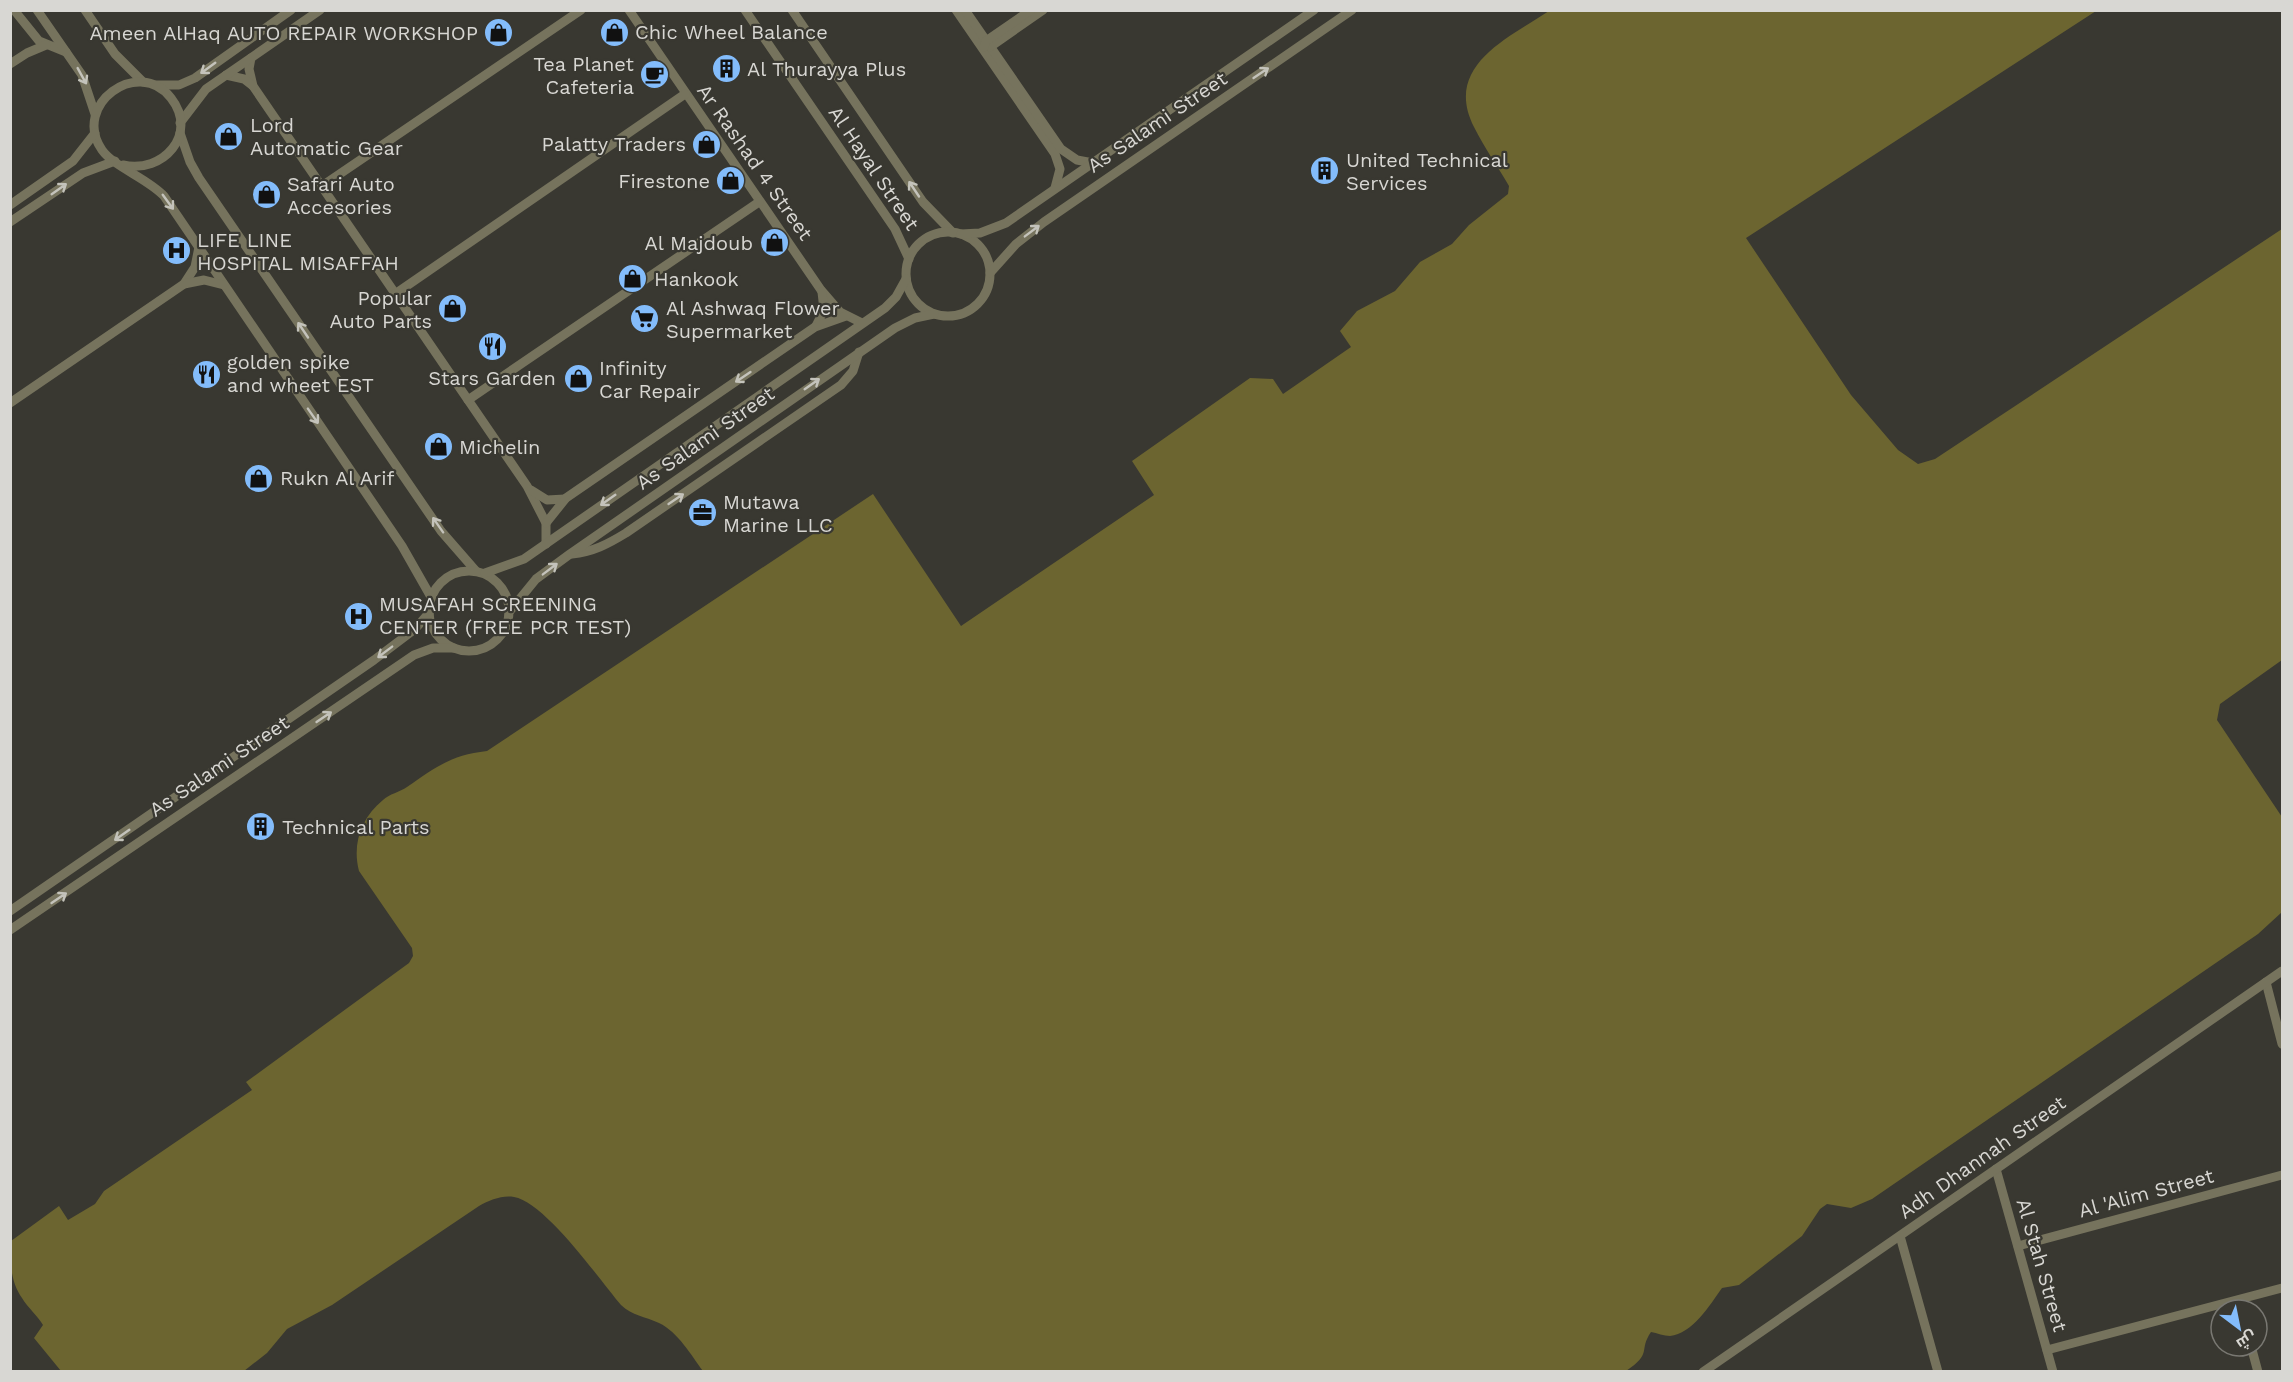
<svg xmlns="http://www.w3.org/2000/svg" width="2293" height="1382" font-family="'Work Sans',Cairo,sans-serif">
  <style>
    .water { fill: #6c6530 }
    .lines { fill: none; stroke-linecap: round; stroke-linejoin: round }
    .minor { stroke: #76735d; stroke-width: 9 }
    .oneway { stroke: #c4c3bb }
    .labels { text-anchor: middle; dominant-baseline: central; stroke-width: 4.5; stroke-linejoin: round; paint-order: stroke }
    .poi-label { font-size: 20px; fill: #d8d7d3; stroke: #393831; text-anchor: start }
    .street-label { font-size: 20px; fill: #d8d7d3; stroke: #393831 }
  </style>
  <rect width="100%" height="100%" fill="#393831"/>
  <path class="water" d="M1549,11H2096L1746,238L1851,395L1898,450L1918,464L1935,459L2282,229V660L2220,704L2217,720L2282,817V912L2258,934L1872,1199L1851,1208L1827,1204L1820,1209L1802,1236L1739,1285L1722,1288C1710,1305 1692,1334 1670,1336C1664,1336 1657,1333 1651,1332C1638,1351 1653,1353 1626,1371H703C691,1355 678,1332 659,1323C644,1316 633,1316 621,1305C599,1279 545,1202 514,1197C502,1195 490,1200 479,1206L332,1305L287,1329L267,1353L244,1371H61L34,1338L43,1325C38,1316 28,1308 22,1298C10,1281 10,1261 11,1241L59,1206L68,1220L95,1204L104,1191L252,1090L246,1082L409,963L413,956L412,948L359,871C352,844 361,818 383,800C389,794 400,792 407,787C436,767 451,755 487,751L873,494L961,626L1154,495L1132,461L1250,378L1273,379L1283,394L1351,347L1340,331L1357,311L1395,291L1420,262L1452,244L1469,225L1508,194L1509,186C1498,167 1484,147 1474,127C1443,66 1508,38 1549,11Z"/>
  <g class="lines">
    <g class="minor">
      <polyline points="14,10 39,41 66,52"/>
      <polyline points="37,10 82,75 95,114"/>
      <polyline points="85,10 115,54 143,82"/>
      <polyline points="629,10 821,290 840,312 862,323"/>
      <polyline points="745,10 895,229 909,259"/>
      <polyline points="792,10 923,202 953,233"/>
      <polyline points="956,10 1055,154 1060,169 1055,188"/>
      <polyline points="965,10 1061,149 1077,160 1093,163"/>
      <polyline points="986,46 990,47 1043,10"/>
      <polyline points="984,47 986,41 1031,10"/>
      <polyline points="251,58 249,69 253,86 527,486 546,523 546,544"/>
      <polyline points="10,64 27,53 46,45"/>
      <polyline points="226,75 244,79 253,86"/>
      <polyline points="157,85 179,85 195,78 291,10"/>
      <polyline points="180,123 206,89 320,10"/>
      <polyline points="180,133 190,162 199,178 441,531 475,570"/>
      <path d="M123,165C163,174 199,134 171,98C138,56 71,105 102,150C114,167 147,178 164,196L402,546L431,597"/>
      <polyline points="322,186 581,10"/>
      <polyline points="10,205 73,161 95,133"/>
      <polyline points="10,222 83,173 115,161"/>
      <circle cx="948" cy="274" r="42"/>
      <polyline points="961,234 980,233 1006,223 1314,10"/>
      <polyline points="990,273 1016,244 1044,222 1352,10"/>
      <polyline points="184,284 195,267 199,247"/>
      <polyline points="395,294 685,94"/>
      <polyline points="816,326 824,310 822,292"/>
      <polyline points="468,400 759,202"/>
      <polyline points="10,403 184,284 204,280 224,285"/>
      <polyline points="531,490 547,500 565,499"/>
      <polyline points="546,523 566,498 815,327 846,316"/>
      <path d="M572,554C593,552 608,544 626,533L841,385L853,371L859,352"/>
      <circle cx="469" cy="611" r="40"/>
      <polyline points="485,573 524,559 885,308 896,297 906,279"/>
      <polyline points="510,611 536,579 570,554 895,328 915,318 934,314"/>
      <polyline points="10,911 374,660 415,629 429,613"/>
      <polyline points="10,930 414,655 433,648 454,648"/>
      <polyline points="2266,982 2282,1044"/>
      <polyline points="1996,1169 2053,1372"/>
      <polyline points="1900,1236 1938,1372"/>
      <polyline points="2018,1246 2282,1175"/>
      <polyline points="2251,1346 2258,1372"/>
      <polyline points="2047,1350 2282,1288"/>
      <polyline points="1703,1372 2282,971"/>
    </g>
  </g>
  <defs><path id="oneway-shaft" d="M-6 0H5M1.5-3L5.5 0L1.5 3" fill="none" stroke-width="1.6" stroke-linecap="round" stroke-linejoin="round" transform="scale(1.5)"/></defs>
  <g class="oneway">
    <use href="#oneway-shaft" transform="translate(208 68) rotate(144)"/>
    <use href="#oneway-shaft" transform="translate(1261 73) rotate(-34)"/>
    <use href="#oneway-shaft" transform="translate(82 76) rotate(61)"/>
    <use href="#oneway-shaft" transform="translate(59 189) rotate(-35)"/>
    <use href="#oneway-shaft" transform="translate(914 189) rotate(-124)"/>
    <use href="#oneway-shaft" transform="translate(168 202) rotate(54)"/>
    <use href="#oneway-shaft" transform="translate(1032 231) rotate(-37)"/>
    <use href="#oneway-shaft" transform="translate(303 330) rotate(-124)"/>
    <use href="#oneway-shaft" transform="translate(743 377) rotate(146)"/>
    <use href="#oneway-shaft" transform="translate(812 384) rotate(-35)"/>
    <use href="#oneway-shaft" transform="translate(313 416) rotate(55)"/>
    <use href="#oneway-shaft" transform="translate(676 499) rotate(-34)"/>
    <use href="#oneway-shaft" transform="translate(608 500) rotate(145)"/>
    <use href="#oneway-shaft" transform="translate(438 525) rotate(-125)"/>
    <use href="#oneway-shaft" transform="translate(550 569) rotate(-37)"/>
    <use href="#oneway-shaft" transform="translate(385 652) rotate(143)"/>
    <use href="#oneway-shaft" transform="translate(324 717) rotate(-34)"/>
    <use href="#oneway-shaft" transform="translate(122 835) rotate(145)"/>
    <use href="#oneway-shaft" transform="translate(59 898) rotate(-34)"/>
  </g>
  <defs>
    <symbol id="shop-disc" viewBox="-11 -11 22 22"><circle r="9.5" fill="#83bcfb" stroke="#393831"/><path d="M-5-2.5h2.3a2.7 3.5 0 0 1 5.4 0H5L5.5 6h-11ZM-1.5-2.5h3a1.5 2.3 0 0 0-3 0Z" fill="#111"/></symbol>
    <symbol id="building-disc" viewBox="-11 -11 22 22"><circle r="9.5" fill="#83bcfb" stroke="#393831"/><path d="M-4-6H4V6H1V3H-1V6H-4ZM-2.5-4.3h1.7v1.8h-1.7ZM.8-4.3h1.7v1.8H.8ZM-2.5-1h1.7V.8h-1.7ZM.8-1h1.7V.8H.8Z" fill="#111"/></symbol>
    <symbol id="cafe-disc" viewBox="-11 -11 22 22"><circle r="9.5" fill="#83bcfb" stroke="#393831"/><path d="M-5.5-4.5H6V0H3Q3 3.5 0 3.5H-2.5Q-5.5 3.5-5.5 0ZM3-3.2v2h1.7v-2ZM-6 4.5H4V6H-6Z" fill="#111"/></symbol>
    <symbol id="hospital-disc" viewBox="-11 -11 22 22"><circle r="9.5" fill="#83bcfb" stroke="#393831"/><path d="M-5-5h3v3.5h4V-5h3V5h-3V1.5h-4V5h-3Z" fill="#111"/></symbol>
    <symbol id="supermarket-disc" viewBox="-11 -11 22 22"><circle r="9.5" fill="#83bcfb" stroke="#393831"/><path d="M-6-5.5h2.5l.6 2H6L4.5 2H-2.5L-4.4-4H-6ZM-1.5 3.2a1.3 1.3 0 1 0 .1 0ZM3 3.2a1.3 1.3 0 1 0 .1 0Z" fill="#111"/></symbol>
    <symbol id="restaurant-disc" viewBox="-11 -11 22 22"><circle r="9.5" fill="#83bcfb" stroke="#393831"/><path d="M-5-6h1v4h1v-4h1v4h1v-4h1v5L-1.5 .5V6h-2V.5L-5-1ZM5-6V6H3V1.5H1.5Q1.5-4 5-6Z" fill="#111"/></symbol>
    <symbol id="office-disc" viewBox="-11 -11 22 22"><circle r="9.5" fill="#83bcfb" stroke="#393831"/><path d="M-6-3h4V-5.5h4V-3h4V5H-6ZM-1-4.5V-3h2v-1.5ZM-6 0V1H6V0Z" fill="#111"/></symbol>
  </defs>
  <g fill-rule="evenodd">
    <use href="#shop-disc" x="598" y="16" width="33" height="33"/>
    <use href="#shop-disc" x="482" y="16" width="33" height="33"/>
    <use href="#building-disc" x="710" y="52" width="33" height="33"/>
    <use href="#cafe-disc" x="638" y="58" width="33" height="33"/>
    <use href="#shop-disc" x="212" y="120" width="33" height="33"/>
    <use href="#shop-disc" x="690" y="128" width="33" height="33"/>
    <use href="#building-disc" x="1308" y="154" width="33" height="33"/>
    <use href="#shop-disc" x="714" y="164" width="33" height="33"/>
    <use href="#shop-disc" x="250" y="178" width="33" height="33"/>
    <use href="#shop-disc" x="758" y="226" width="33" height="33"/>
    <use href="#hospital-disc" x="160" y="234" width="33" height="33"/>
    <use href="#shop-disc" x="616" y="262" width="33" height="33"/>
    <use href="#shop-disc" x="436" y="292" width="33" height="33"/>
    <use href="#supermarket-disc" x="628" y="302" width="33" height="33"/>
    <use href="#restaurant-disc" x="476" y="330" width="33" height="33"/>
    <use href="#restaurant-disc" x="190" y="358" width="33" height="33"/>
    <use href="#shop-disc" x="562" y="362" width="33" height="33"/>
    <use href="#shop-disc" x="422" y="430" width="33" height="33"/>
    <use href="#shop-disc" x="242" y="462" width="33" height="33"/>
    <use href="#office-disc" x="686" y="496" width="33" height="33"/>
    <use href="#hospital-disc" x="342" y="600" width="33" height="33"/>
    <use href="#building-disc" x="244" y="810" width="33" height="33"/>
  </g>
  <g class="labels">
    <g class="poi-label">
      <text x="635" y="32">Chic Wheel Balance</text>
      <text x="478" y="33" text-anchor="end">Ameen AlHaq AUTO REPAIR WORKSHOP</text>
      <text x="634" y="64" text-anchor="end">Tea Planet<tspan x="634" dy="23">Cafeteria</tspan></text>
      <text x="747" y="69">Al Thurayya Plus</text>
      <text x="250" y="125">Lord<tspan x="250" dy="23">Automatic Gear</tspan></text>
      <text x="686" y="144" text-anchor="end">Palatty Traders</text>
      <text x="1346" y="160">United Technical<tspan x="1346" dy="23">Services</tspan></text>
      <text x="710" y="181" text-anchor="end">Firestone</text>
      <text x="287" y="184">Safari Auto<tspan x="287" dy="23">Accesories</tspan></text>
      <text x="197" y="240">LIFE LINE<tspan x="197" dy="23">HOSPITAL MISAFFAH</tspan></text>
      <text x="753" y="243" text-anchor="end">Al Majdoub</text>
      <text x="654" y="279">Hankook</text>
      <text x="432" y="298" text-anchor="end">Popular<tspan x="432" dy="23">Auto Parts</tspan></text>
      <text x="666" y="308">Al Ashwaq Flower<tspan x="666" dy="23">Supermarket</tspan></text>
      <text x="227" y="362">golden spike<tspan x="227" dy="23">and wheet EST</tspan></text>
      <text x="599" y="368">Infinity<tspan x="599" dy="23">Car Repair</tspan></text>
      <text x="492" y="378" text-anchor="middle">Stars Garden</text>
      <text x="459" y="447">Michelin</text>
      <text x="280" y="478">Rukn Al Arif</text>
      <text x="723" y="502">Mutawa<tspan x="723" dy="23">Marine LLC</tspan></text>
      <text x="379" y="604">MUSAFAH SCREENING<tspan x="379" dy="23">CENTER (FREE PCR TEST)</tspan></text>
      <text x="282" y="827">Technical Parts</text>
    </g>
    <g class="street-label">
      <text transform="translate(1157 122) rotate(-34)">As Salami Street</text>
      <text transform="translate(755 162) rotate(55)">Ar Rashad 4 Street</text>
      <text transform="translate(874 168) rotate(56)">Al Hayal Street</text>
      <text transform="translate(705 438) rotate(-35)">As Salami Street</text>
      <text transform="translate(219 766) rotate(-34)">As Salami Street</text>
      <text transform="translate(1982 1157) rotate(-35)">Adh Dhannah Street</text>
      <text transform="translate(2146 1193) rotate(-15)">Al 'Alim Street</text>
      <text transform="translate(2042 1265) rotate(74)">Al Stah Street</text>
    </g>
  </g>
  <rect width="2293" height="1382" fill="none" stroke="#d8d7d3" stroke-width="24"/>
  <g transform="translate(2239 1328) rotate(148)"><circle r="28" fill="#393831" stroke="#797872" stroke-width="1.5"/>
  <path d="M0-4.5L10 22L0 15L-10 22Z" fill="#83bcfb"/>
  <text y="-9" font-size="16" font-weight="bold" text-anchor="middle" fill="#d8d7d3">ش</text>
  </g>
</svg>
